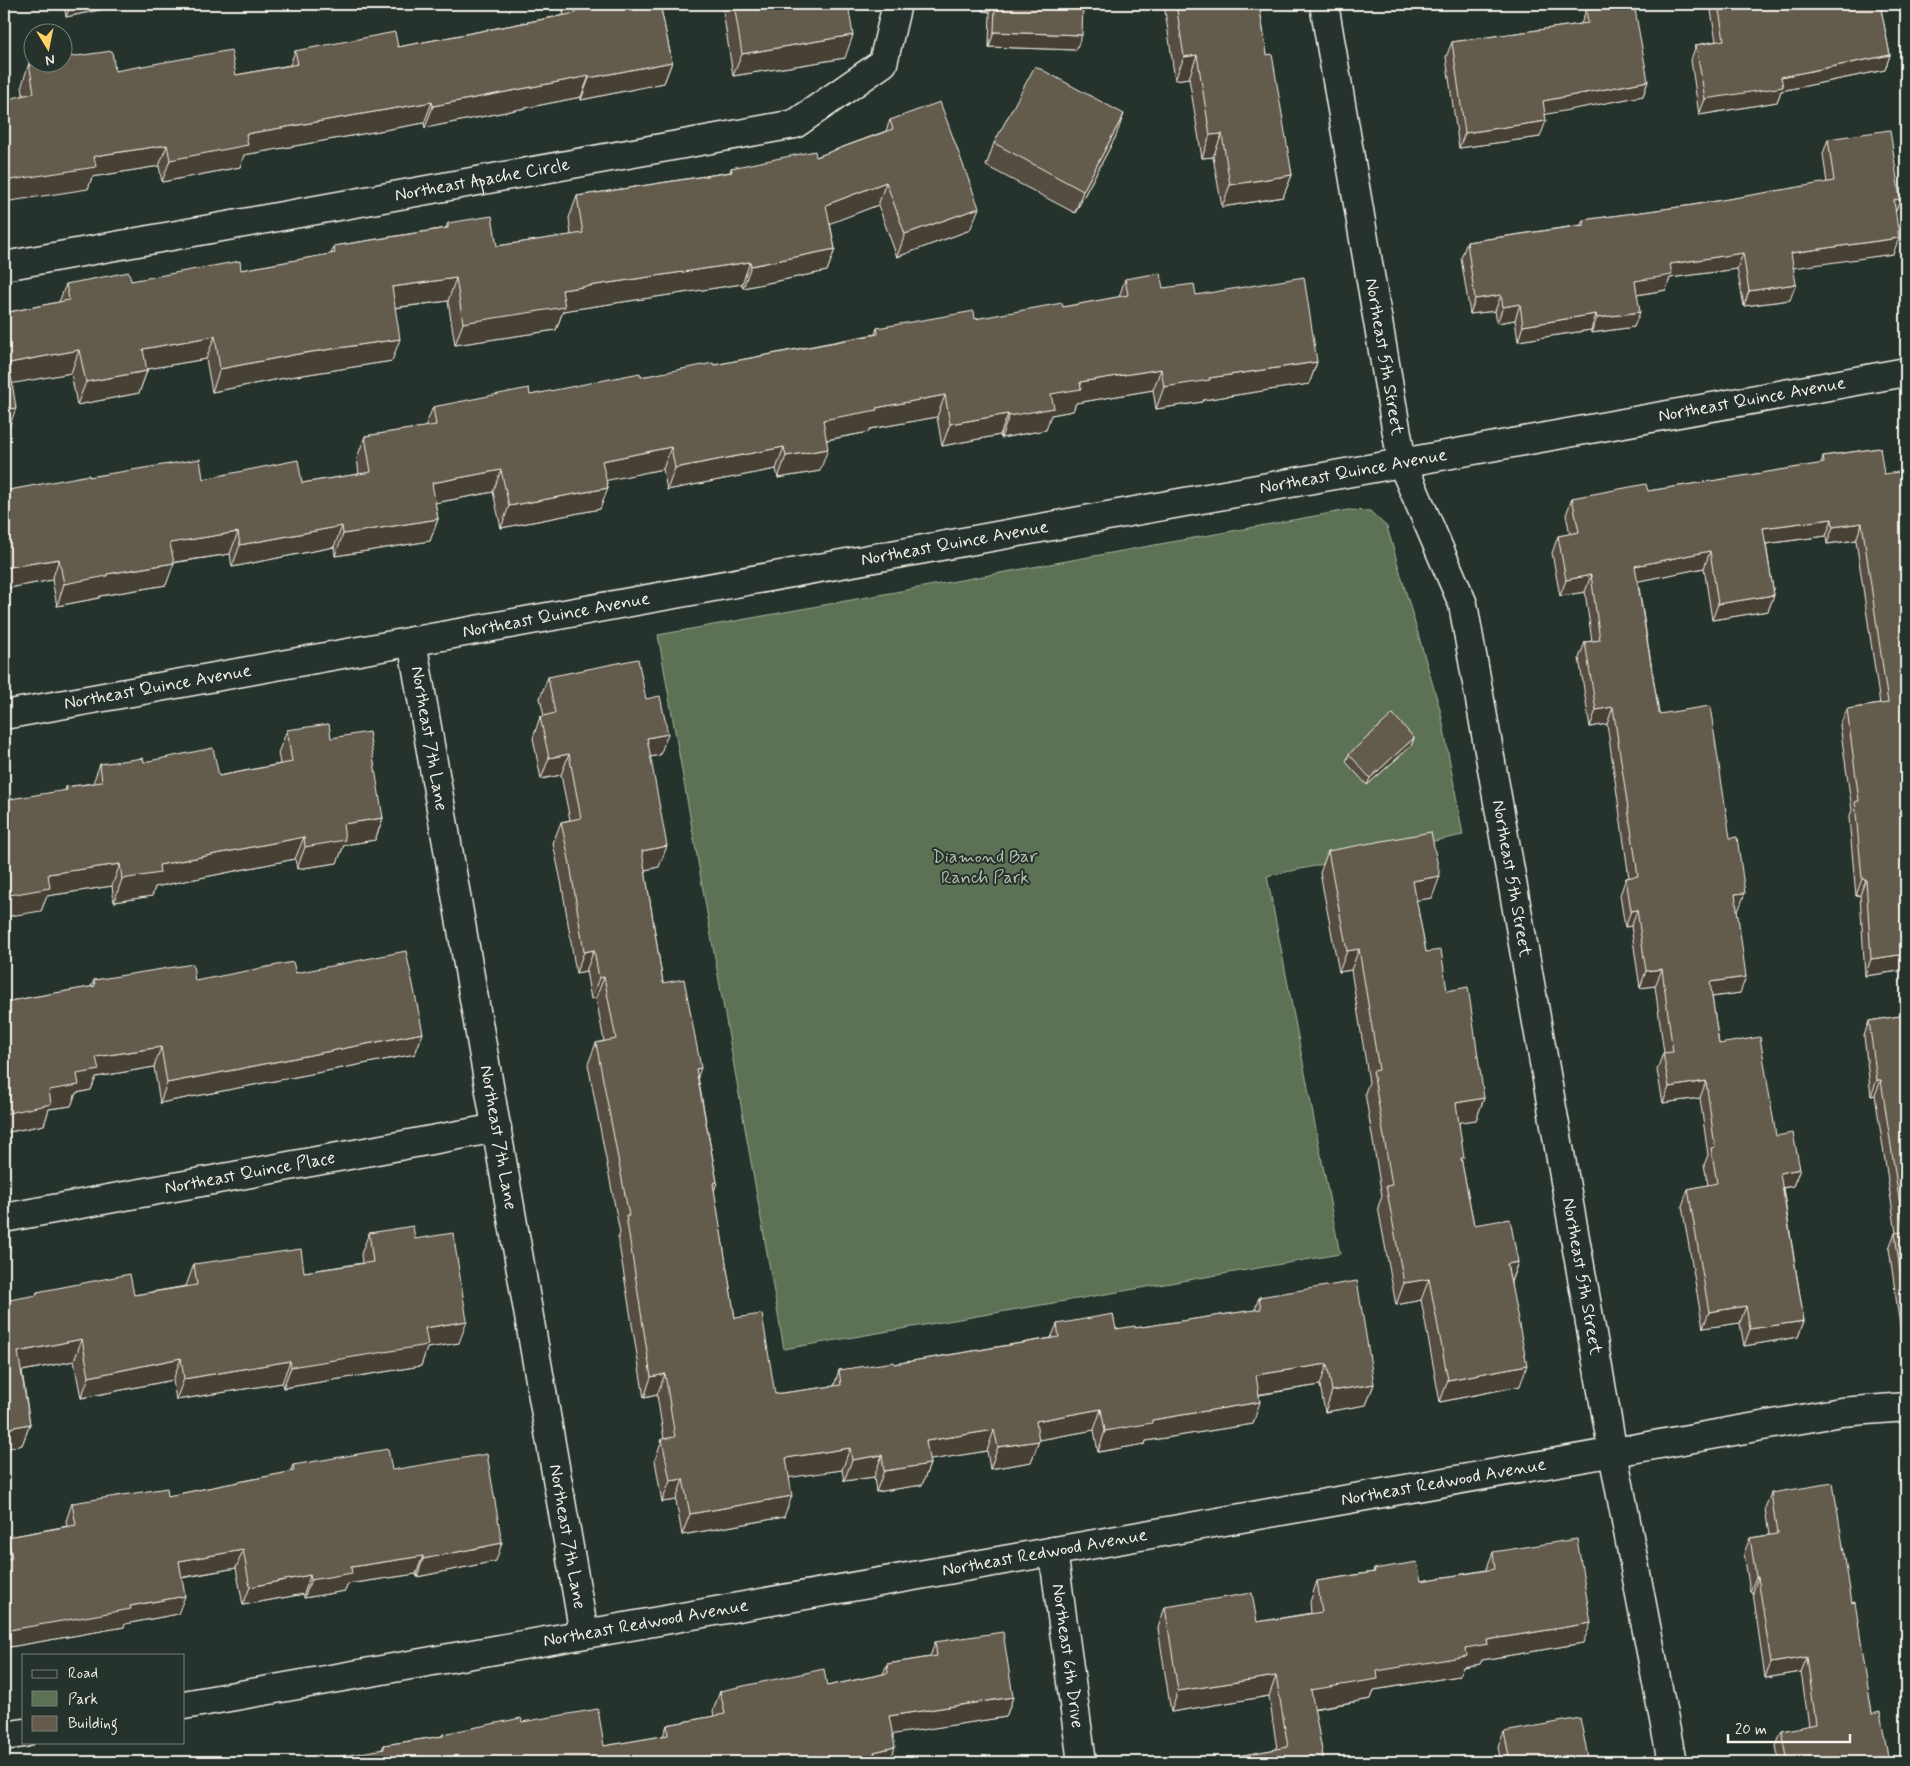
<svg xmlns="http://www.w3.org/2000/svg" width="1910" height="1766" font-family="Mynerve,sans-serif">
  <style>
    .green { fill: #5d7255; stroke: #a8b29e }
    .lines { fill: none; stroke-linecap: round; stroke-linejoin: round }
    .street-casing { stroke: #f4f1e8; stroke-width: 31 }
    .street { stroke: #26332d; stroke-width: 28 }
    .wall { fill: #564e42; stroke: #f4f1e8 }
    .shaded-wall { fill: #464036; stroke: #f4f1e8 }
    .building { fill: #645b4d; stroke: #f4f1e8 }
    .labels { text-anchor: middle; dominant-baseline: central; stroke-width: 4; stroke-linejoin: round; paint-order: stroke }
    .street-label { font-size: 18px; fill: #f4f1e8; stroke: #26332d }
    .park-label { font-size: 18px; fill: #b8bead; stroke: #26332d }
  </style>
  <rect width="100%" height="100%" fill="#26332d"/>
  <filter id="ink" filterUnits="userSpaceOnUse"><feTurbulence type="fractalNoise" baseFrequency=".02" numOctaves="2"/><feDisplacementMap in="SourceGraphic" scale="10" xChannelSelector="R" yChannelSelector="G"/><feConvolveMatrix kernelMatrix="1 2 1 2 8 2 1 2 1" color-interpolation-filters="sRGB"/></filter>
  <g filter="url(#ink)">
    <polygon class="green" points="1348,510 1370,511 1387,527 1441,713 1463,835 1267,876 1340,1254 784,1349 658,635"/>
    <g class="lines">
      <defs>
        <g id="street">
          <path id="s1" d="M1324,4L1402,463L1463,604L1613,1453L1672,1762"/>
          <path id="s2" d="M4,266L795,124L883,63L897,4"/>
          <path id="s3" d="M412,641L584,1634"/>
          <path id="s4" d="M4,715L1906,372"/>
          <path id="s5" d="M4,1218L497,1128"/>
          <path id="s6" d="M1053,1551L1082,1762"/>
          <path id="s7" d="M184,1705L1841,1412L1906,1407"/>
          <polyline points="4,1736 24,1733"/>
        </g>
      </defs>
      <use href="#street" class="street-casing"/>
      <use href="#street" class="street"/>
    </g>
    <g class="wall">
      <polygon points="64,4 114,4 113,7 66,17"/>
      <polygon points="561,4 660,4 672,62 664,83 581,100 581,97 425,128 424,123 244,155 240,167 162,182 159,166 92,177 88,189 23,95 22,85 29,63 115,71 236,75 290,65 295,51 398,47 564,15"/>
      <polygon points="722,4 848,4 845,58 733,76"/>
      <polygon points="982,4 1083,4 1076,50 989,47 990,12 982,11"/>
      <polygon points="1164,4 1259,4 1267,55 1292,175 1283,197 1222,207 1213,157 1202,158 1189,78 1175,80"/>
      <polygon points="1714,4 1880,4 1890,55 1885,70 1781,91 1777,102 1699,115 1691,60 1696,45 1716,41 1711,11"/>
      <polygon points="1586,10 1648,81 1643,96 1545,114 1540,137 1459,148 1446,57 1452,42 1581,24"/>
      <polygon points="890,120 970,230 897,257 878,205 830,223 835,249 827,271 743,288 742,284 563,311 556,330 455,345 448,301 395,308 392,361 290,377 212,392 206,359 147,369 147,371 139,393 77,405 71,373 12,383 8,430 4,313 59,302 66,284 131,281 241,270 331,254 334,246 446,228 448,223 497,246 571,235 569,218 577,196 730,172 731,168 816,157 886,131"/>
      <polygon points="1116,136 1075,213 986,166 994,143"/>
      <polygon points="1828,139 1900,199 1895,212 1893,254 1793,267 1790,300 1744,306 1737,269 1670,278 1666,290 1637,295 1634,327 1591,333 1591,330 1518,341 1515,320 1497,323 1495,311 1470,314 1461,258 1467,242 1581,225 1583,220 1693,205 1827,183 1823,154"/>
      <polygon points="1125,279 1163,288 1196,295 1317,362 1309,384 1203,400 1202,402 1156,409 1153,390 1076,403 1073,411 1051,415 1046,430 1001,438 1000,435 942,446 937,417 870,429 869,432 827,440 820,471 778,478 776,469 667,490 663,469 606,480 608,488 600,509 501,528 493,492 435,503 438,519 430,541 335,556 334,547 232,567 230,554 173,563 166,585 100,596 99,598 57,606 52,580 4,589 4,491 89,477 203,479 302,483 359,474 357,458 365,436 425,427 433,407 530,395 714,365 875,334 877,328 975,319 1063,307 1119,297"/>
      <polygon points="1880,448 1906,970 1865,976 1860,895 1856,896 1849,818 1852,810 1840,725 1847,709 1880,704 1856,540 1827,544 1826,536 1766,544 1774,595 1768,611 1712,620 1704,568 1638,581 1659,714 1739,909 1737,910 1740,993 1712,997 1719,1044 1776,1136 1800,1169 1793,1186 1783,1188 1804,1321 1798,1337 1744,1346 1740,1323 1703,1328 1682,1206 1688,1189 1708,1185 1704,1165 1708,1155 1700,1098 1663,1103 1657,1070 1663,1053 1664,1053 1655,986 1640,988 1631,926 1625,927 1620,895 1626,878 1629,878 1607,724 1590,727 1579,658 1585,642 1592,641 1585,592 1560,596 1552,553 1558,536 1570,534 1566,515 1572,498 1648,491 1821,464 1823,456"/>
      <polygon points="548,677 646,699 660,755 650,757 659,867 645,870 663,983 698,1077 717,1182 714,1191 735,1318 775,1394 834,1386 839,1370 894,1364 1051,1338 1057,1324 1116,1329 1135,1328 1255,1310 1259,1297 1374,1384 1366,1405 1325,1412 1320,1385 1259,1395 1253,1424 1146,1441 1145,1444 1098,1452 1094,1430 1039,1440 1031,1462 990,1469 987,1451 929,1460 930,1464 922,1485 876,1492 874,1477 844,1481 842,1470 789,1477 784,1517 682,1535 676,1500 662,1502 655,1460 662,1439 664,1439 657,1395 644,1398 618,1238 620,1233 588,1064 596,1043 604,1041 596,998 591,999 586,971 576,973 562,886 553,843 561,822 570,820 561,775 541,779 533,738 540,717 544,716 540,698"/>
      <polygon points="287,730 331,738 383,818 375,840 344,845 337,863 297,869 295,859 155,887 152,896 114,902 112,886 47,896 41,911 66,787 93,783 100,764 144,762 219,776 280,764 278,753"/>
      <polygon points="1414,738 1411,746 1367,785 1346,762 1349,754"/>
      <polygon points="1328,851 1432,898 1416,900 1426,952 1447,991 1484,1098 1476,1120 1459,1122 1462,1164 1474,1225 1518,1262 1511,1282 1520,1386 1440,1402 1421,1300 1396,1305 1378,1207 1382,1196 1365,1093 1369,1082 1351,970 1339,972 1320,873"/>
      <polygon points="296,973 423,1033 415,1054 160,1103 154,1067 96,1077 91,1090 76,1093 71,1106 49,1109 44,1125 4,1133 4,1002 91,987 94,980 195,981"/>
      <polygon points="1906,1015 1906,1325 1900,1326 1889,1248 1895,1233 1896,1233 1875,1095 1871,1096 1864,1036 1869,1021"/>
      <polygon points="369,1233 415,1239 459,1343 427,1348 421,1366 283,1388 282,1383 176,1400 173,1380 81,1398 74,1361 22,1371 30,1424 22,1445 4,1449 37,1292 134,1295 186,1286 194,1264 304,1272 362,1263 361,1254"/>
      <polygon points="293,1465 392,1470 496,1561 417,1577 416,1574 348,1584 345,1591 304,1598 304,1594 243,1605 236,1568 182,1578 178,1614 125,1624 124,1627 4,1648 4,1548 8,1537 67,1526 66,1521 72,1503 168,1496 290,1472"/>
      <polygon points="1771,1493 1852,1603 1872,1714 1889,1762 1779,1762 1776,1746 1782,1731 1809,1726 1801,1672 1765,1678 1753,1592 1750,1592 1744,1553 1750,1538 1769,1535 1765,1508"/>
      <polygon points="1493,1552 1583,1643 1482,1660 1480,1664 1463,1667 1459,1676 1374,1690 1371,1699 1314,1709 1324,1762 1210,1762 1210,1761 1277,1749 1269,1696 1171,1712 1158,1628 1165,1607 1257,1622 1311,1613 1310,1602 1317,1581 1373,1572 1374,1569 1421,1581 1486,1570"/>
      <polygon points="935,1642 1013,1697 1006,1717 893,1734 890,1762 382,1749 384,1745 442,1736 443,1734 522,1722 604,1746 663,1736 667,1725 714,1716 713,1711 720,1691 827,1686 883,1674 887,1664 930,1657"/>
      <polygon points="1504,1732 1589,1762 1501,1762 1498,1747"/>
    </g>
    <g class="shaded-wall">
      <polygon points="35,4 50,4 34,7"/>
      <polygon points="71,4 114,4 113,7 66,17"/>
      <polygon points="985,4 993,4 990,12 982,11"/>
      <polygon points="994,32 1082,35 1076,50 989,47"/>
      <polygon points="853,35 845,58 733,76 742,54"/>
      <polygon points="1197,55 1189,78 1175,80 1184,57"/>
      <polygon points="1890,55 1885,70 1781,91 1777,102 1699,115 1705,99 1781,77"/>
      <polygon points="672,62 664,83 581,100 589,78"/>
      <polygon points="589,76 581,97 425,128 433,106"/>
      <polygon points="1648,81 1643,96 1537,116 1543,101"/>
      <polygon points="432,102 424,123 244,155 240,167 162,182 170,160 246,134"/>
      <polygon points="1124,114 1116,136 1075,213 1083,191"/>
      <polygon points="1546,121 1540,137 1459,148 1465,133"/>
      <polygon points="1222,134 1213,157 1202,158 1210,135"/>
      <polygon points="167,145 159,166 92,177 88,189 4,202 4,181 94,156"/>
      <polygon points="1292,175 1283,197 1222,207 1230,185"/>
      <polygon points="886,182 878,205 818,228 826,205"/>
      <polygon points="1900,199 1895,214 1894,200"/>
      <polygon points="979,208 970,230 897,257 905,234"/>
      <polygon points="1899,238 1893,254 1786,269 1791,253"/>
      <polygon points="835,249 827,271 743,288 751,266"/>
      <polygon points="1743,253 1737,269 1670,278 1666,290 1630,296 1635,281 1670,264"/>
      <polygon points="750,262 742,284 563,311 556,330 455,345 463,323 562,290"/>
      <polygon points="456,278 448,301 384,309 392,287"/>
      <polygon points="1796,284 1790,300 1744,306 1749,291"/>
      <polygon points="1501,295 1495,311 1470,314 1475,299"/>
      <polygon points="1520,304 1515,320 1497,323 1503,307"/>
      <polygon points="1640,312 1634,327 1591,333 1597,318"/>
      <polygon points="1596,314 1591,330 1518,341 1523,326"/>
      <polygon points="215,336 206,359 135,371 143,349"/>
      <polygon points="400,339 392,361 290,377 212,392 220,369 298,354"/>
      <polygon points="79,350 71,373 4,385 9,363"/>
      <polygon points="1317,362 1309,384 1203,400 1202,402 1156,409 1164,387 1209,378"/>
      <polygon points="1161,369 1153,390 1076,403 1073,411 1051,415 1046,430 1001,438 1009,416 1051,394 1080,382"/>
      <polygon points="147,371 139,393 77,405 86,382"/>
      <polygon points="945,395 937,417 870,429 869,432 815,442 823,420 876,408"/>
      <polygon points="16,408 8,430 4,431 4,410"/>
      <polygon points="1008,414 1000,435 942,446 950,424"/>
      <polygon points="671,447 663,469 594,483 602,461"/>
      <polygon points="784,447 776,469 667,490 675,468"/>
      <polygon points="828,449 820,471 778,478 786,456"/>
      <polygon points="501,470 493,492 424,505 432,483"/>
      <polygon points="608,488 600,509 501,528 509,506"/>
      <polygon points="438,519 430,541 335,556 343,534"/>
      <polygon points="1832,519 1826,536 1757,545 1763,528"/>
      <polygon points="1862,523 1856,540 1827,544 1833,527"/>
      <polygon points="342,526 334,547 232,567 240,545"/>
      <polygon points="238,532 230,554 162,564 170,543"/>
      <polygon points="1710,551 1704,568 1629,583 1635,566"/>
      <polygon points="59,559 52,580 4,589 4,568"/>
      <polygon points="174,563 166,585 100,596 99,598 57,606 64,584 107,574"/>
      <polygon points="1591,575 1585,592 1560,596 1566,580"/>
      <polygon points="1774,595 1768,611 1712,620 1718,604"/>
      <polygon points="1613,707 1607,724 1590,727 1596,710"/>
      <polygon points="668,734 660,755 639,759 647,738"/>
      <polygon points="1414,738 1411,746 1367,785 1370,778"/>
      <polygon points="569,754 561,775 541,779 549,758"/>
      <polygon points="383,818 375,840 344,845 337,863 297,869 305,847 343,824"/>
      <polygon points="304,837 295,859 155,887 152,896 114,902 122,879 159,865"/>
      <polygon points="667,846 659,867 635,872 642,851"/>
      <polygon points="120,864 112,886 47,896 41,911 4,917 4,896 48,874"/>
      <polygon points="1440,876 1432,898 1405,902 1413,881"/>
      <polygon points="1862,879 1866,879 1860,895 1856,896"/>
      <polygon points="1745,893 1739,909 1729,911 1735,894"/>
      <polygon points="1637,910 1631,926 1625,927 1631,911"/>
      <polygon points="1359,949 1351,970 1339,972 1347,951"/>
      <polygon points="594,950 586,971 576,973 584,952"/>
      <polygon points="1906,954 1906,970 1865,976 1871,959"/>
      <polygon points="1662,969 1655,986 1640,988 1646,971"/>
      <polygon points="604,977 596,998 591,999 599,978"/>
      <polygon points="1746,977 1740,993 1704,998 1710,982"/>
      <polygon points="423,1033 415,1054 160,1103 167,1083"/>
      <polygon points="161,1047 154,1067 96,1077 91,1090 76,1093 71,1106 49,1109 44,1125 4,1133 4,1114 49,1090 77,1074 96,1057"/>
      <polygon points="701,1068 693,1089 696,1069"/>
      <polygon points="1877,1080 1881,1080 1875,1095 1871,1096"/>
      <polygon points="1706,1081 1700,1098 1663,1103 1669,1087"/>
      <polygon points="1484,1098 1476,1120 1448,1124 1456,1103"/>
      <polygon points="1800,1169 1793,1186 1774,1189 1780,1173"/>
      <polygon points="717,1182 710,1203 713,1183"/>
      <polygon points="1518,1262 1510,1284 1507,1264"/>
      <polygon points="1429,1279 1421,1300 1396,1305 1404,1283"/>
      <polygon points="1746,1306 1740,1323 1703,1328 1709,1312"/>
      <polygon points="1905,1310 1906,1310 1906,1325 1900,1326"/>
      <polygon points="467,1321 459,1343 427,1348 421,1366 283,1388 291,1367 425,1328"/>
      <polygon points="1804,1321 1798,1337 1744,1346 1750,1329"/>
      <polygon points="82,1339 74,1361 11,1373 18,1352"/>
      <polygon points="181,1358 173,1380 81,1398 89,1377"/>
      <polygon points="290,1361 282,1383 176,1400 184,1379"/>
      <polygon points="1327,1364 1320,1385 1248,1396 1256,1375"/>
      <polygon points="1527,1365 1520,1386 1440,1402 1448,1380"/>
      <polygon points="665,1374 657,1395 644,1398 651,1377"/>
      <polygon points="1374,1384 1366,1405 1325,1412 1332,1391"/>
      <polygon points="1260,1402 1253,1424 1146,1441 1145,1444 1098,1452 1105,1431 1152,1420"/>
      <polygon points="1101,1409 1094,1430 1028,1442 1036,1421"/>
      <polygon points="30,1424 22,1445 4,1449 4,1429"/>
      <polygon points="994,1430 987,1451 918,1462 926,1441"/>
      <polygon points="1039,1441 1031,1462 990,1469 998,1447"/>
      <polygon points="850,1448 842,1470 779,1479 786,1458"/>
      <polygon points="882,1455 874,1477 844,1481 852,1460"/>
      <polygon points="930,1464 922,1485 876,1492 884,1471"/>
      <polygon points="683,1479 676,1500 662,1502 670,1481"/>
      <polygon points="792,1496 784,1517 682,1535 690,1514"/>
      <polygon points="502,1543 496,1561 417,1577 423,1559"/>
      <polygon points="243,1550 236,1568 173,1579 179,1561"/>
      <polygon points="423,1556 416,1574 348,1584 345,1591 304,1598 311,1580 351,1567"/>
      <polygon points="310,1575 304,1594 243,1605 250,1587"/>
      <polygon points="1756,1577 1758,1577 1753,1592 1750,1592"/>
      <polygon points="185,1596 178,1614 125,1624 124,1627 4,1648 4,1631 130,1606"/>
      <polygon points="1591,1623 1583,1643 1482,1660 1480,1664 1463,1667 1459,1676 1374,1690 1371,1699 1303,1710 1311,1690 1377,1671 1466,1648 1487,1640"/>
      <polygon points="1807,1657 1801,1672 1765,1678 1771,1663"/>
      <polygon points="1276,1676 1269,1696 1171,1712 1178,1691"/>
      <polygon points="1013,1697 1006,1717 882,1736 889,1716"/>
      <polygon points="895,1747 890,1762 871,1762 874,1752"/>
      <polygon points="1824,1759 1823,1762 1804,1762"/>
    </g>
    <g class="building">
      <polygon points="574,4 660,4 672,62 589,78 589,76 433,106 432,102 246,134 248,145 170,160 167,145 94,156 96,167 4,181 4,100 34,93 29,63 62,62 62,58 112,51 115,71 231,50 236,75 298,64 295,51 395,32 398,47 576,13"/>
      <polygon points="734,4 848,4 853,35 742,54"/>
      <polygon points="995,4 1083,4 1082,35 994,32"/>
      <polygon points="1176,4 1259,4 1267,55 1272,54 1292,175 1230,185 1222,134 1210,135 1197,55 1184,57"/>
      <polygon points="1619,4 1634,4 1648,81 1543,101 1546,121 1465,133 1452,42 1588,23 1586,10"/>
      <polygon points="1718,4 1880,4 1890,55 1781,77 1783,87 1705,99 1696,45 1724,40"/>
      <polygon points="1035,66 1124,114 1083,191 994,143"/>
      <polygon points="940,102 979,208 905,234 886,182 826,205 835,249 751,266 750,262 562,290 565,307 463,323 456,278 392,287 400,339 298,354 220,369 215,336 143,349 147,371 86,382 79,350 9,363 16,408 4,410 4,313 69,300 66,284 129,272 131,281 240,261 241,270 335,253 334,246 448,228 448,223 492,216 497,246 583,233 577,196 732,172 731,168 815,151 816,157 893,129 890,120"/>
      <polygon points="1890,130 1900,199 1894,200 1899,238 1791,253 1796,284 1749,291 1743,253 1670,264 1672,275 1635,281 1640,312 1597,318 1596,314 1523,326 1520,304 1503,307 1501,295 1475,299 1467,242 1584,225 1583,220 1693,205 1834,181 1828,139"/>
      <polygon points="1160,273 1163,288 1194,284 1196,295 1304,277 1317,362 1209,378 1210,380 1164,387 1161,369 1080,382 1081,389 1051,394 1054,408 1009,416 1008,414 950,424 945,395 876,408 877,410 823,420 828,449 786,456 784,447 675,468 671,447 602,461 608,488 509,506 501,470 432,483 438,519 343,534 342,526 240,545 238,532 170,543 174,563 107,574 107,576 64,584 59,559 4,568 4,491 89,475 89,477 200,459 203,479 298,460 302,483 371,472 365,436 436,425 433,407 529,388 530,395 640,373 641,377 713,363 714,365 878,334 877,328 974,311 975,319 1062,303 1063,307 1128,295 1125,279"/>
      <polygon points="1880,448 1884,474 1906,471 1906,517 1905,518 1906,526 1906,954 1871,959 1866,879 1862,879 1855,802 1859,801 1847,709 1888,703 1862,523 1833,527 1832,519 1763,528 1774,595 1718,604 1710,551 1635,566 1659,714 1710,706 1730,838 1737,837 1745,893 1735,894 1746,977 1710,982 1719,1044 1760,1037 1776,1136 1793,1133 1800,1169 1780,1173 1804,1321 1750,1329 1746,1306 1709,1312 1688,1189 1717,1183 1711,1148 1715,1147 1706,1081 1669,1087 1663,1053 1673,1052 1662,969 1646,971 1637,910 1631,911 1626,878 1638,876 1613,707 1596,710 1585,642 1600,640 1591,575 1566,580 1558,536 1579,532 1572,498 1646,484 1648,491 1824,463 1823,456"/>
      <polygon points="638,659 646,699 660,696 668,734 647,738 667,846 642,851 663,983 684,979 701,1068 696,1069 717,1182 713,1183 735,1318 762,1314 775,1394 841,1385 839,1370 894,1362 894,1364 1059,1337 1057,1324 1113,1314 1116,1329 1135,1326 1135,1328 1261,1309 1259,1297 1357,1281 1374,1384 1332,1391 1327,1364 1256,1375 1260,1402 1152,1420 1152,1423 1105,1431 1101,1409 1036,1421 1039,1441 998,1447 994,1430 926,1441 930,1464 884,1471 882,1455 852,1460 850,1448 786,1458 792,1496 690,1514 683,1479 670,1481 662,1439 675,1437 665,1374 651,1377 626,1216 629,1216 596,1043 616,1039 604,977 599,978 594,950 584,952 570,864 561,822 581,818 569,754 549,758 540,717 555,713 548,677"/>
      <polygon points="1393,714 1414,738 1370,778 1349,754"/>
      <polygon points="329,724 331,738 369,732 383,818 343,824 345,840 305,847 304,837 159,865 160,873 122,879 120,864 48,874 50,888 4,896 4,800 67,790 66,787 102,782 100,764 143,758 144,762 213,748 219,776 292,762 287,730"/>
      <polygon points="1431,832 1440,876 1413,881 1426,952 1441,950 1447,991 1468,987 1484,1098 1456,1103 1464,1158 1461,1158 1474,1225 1510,1219 1518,1262 1507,1264 1527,1365 1448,1380 1429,1279 1404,1283 1386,1186 1392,1185 1373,1071 1379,1070 1359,949 1347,951 1328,851"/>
      <polygon points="406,951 423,1033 167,1083 161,1047 96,1057 99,1070 77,1074 79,1085 49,1090 51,1104 4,1114 4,1002 95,986 94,980 193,964 195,981 293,962 296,973"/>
      <polygon points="1906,1015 1906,1310 1905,1310 1895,1233 1904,1232 1881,1080 1877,1080 1869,1021"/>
      <polygon points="413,1226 415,1239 453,1233 467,1321 425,1328 428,1345 291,1367 290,1361 184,1379 181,1358 89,1377 82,1339 18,1352 30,1424 4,1429 4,1301 37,1295 37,1292 130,1274 134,1295 197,1285 194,1264 301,1249 304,1272 373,1262 369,1233"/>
      <polygon points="388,1449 392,1470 487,1454 502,1543 423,1559 423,1556 351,1567 352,1573 311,1580 310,1575 250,1587 243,1550 179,1561 185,1596 130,1606 131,1609 4,1631 4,1560 12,1558 8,1537 76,1525 72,1503 167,1488 168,1496 294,1471 293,1465"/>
      <polygon points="1833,1483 1852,1603 1855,1602 1872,1714 1880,1712 1889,1762 1825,1762 1824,1759 1804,1762 1788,1762 1782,1731 1816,1724 1807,1657 1771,1663 1758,1577 1756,1577 1750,1538 1777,1534 1771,1493"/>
      <polygon points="1577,1539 1591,1623 1487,1640 1488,1644 1466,1648 1467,1656 1377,1671 1378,1679 1311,1690 1324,1762 1210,1762 1210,1761 1288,1747 1276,1676 1178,1691 1165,1607 1252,1593 1257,1622 1322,1612 1317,1581 1375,1572 1374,1569 1417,1562 1421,1581 1495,1569 1493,1552"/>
      <polygon points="1003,1632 1013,1697 889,1716 895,1747 874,1752 877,1762 307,1762 384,1749 384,1745 443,1736 443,1734 521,1718 522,1722 598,1709 604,1746 668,1735 667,1725 725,1714 720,1691 824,1669 827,1686 888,1673 887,1664 937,1656 935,1642"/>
      <polygon points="1580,1718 1589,1762 1510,1762 1504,1732"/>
    </g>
  </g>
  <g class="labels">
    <g class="street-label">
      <text stroke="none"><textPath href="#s2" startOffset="486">Northeast Apache Circle</textPath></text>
      <text stroke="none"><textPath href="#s1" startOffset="358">Northeast 5th Street</textPath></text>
      <text stroke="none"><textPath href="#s4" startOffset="1776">Northeast Quince Avenue</textPath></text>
      <text stroke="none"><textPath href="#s4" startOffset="1371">Northeast Quince Avenue</textPath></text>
      <text stroke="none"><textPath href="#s4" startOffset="966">Northeast Quince Avenue</textPath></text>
      <text stroke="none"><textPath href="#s4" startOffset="561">Northeast Quince Avenue</textPath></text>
      <text stroke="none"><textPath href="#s4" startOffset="156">Northeast Quince Avenue</textPath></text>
      <text stroke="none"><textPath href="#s3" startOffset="99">Northeast 7th Lane</textPath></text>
      <text stroke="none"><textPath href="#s1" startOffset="898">Northeast 5th Street</textPath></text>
      <text stroke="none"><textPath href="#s3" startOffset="504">Northeast 7th Lane</textPath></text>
      <text stroke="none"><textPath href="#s5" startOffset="250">Northeast Quince Place</textPath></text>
      <text stroke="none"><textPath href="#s1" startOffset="1302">Northeast 5th Street</textPath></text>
      <text stroke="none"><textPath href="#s7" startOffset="1279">Northeast Redwood Avenue</textPath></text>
      <text stroke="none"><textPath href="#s3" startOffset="909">Northeast 7th Lane</textPath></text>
      <text stroke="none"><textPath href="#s7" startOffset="874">Northeast Redwood Avenue</textPath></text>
      <text stroke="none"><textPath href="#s7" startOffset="469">Northeast Redwood Avenue</textPath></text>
      <text stroke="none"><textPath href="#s6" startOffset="106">Northeast 6th Drive</textPath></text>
    </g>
    <g class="park-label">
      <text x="985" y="857">Diamond Bar<tspan x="985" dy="21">Ranch Park</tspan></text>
    </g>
  </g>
  <rect width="1910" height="1766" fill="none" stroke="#26332d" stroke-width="20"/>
  <rect x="10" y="10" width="1890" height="1746" fill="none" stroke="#f4f1e8" stroke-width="2" filter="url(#ink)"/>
  <rect x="22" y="1654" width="162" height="90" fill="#26332d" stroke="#787f78"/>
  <rect x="32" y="1670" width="25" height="8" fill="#26332d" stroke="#787f78"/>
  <text x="68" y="1678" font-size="15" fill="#f4f1e8">Road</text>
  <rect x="32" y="1691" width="25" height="15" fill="#5d7255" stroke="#787f78"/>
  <text x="68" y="1704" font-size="15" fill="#f4f1e8">Park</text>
  <rect x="32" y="1716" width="25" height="15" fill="#645b4d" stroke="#787f78"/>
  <text x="68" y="1728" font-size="15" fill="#f4f1e8">Building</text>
  <g transform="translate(48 48) rotate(170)"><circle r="24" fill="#26332d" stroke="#787f78"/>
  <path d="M0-4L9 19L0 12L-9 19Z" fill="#ffd166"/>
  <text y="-8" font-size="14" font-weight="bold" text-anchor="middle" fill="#f4f1e8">N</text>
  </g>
  <path d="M1728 1734v8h122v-8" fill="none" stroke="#f4f1e8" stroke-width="2.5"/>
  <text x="1735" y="1734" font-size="15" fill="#f4f1e8" stroke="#26332d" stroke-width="4" paint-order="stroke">20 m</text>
</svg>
